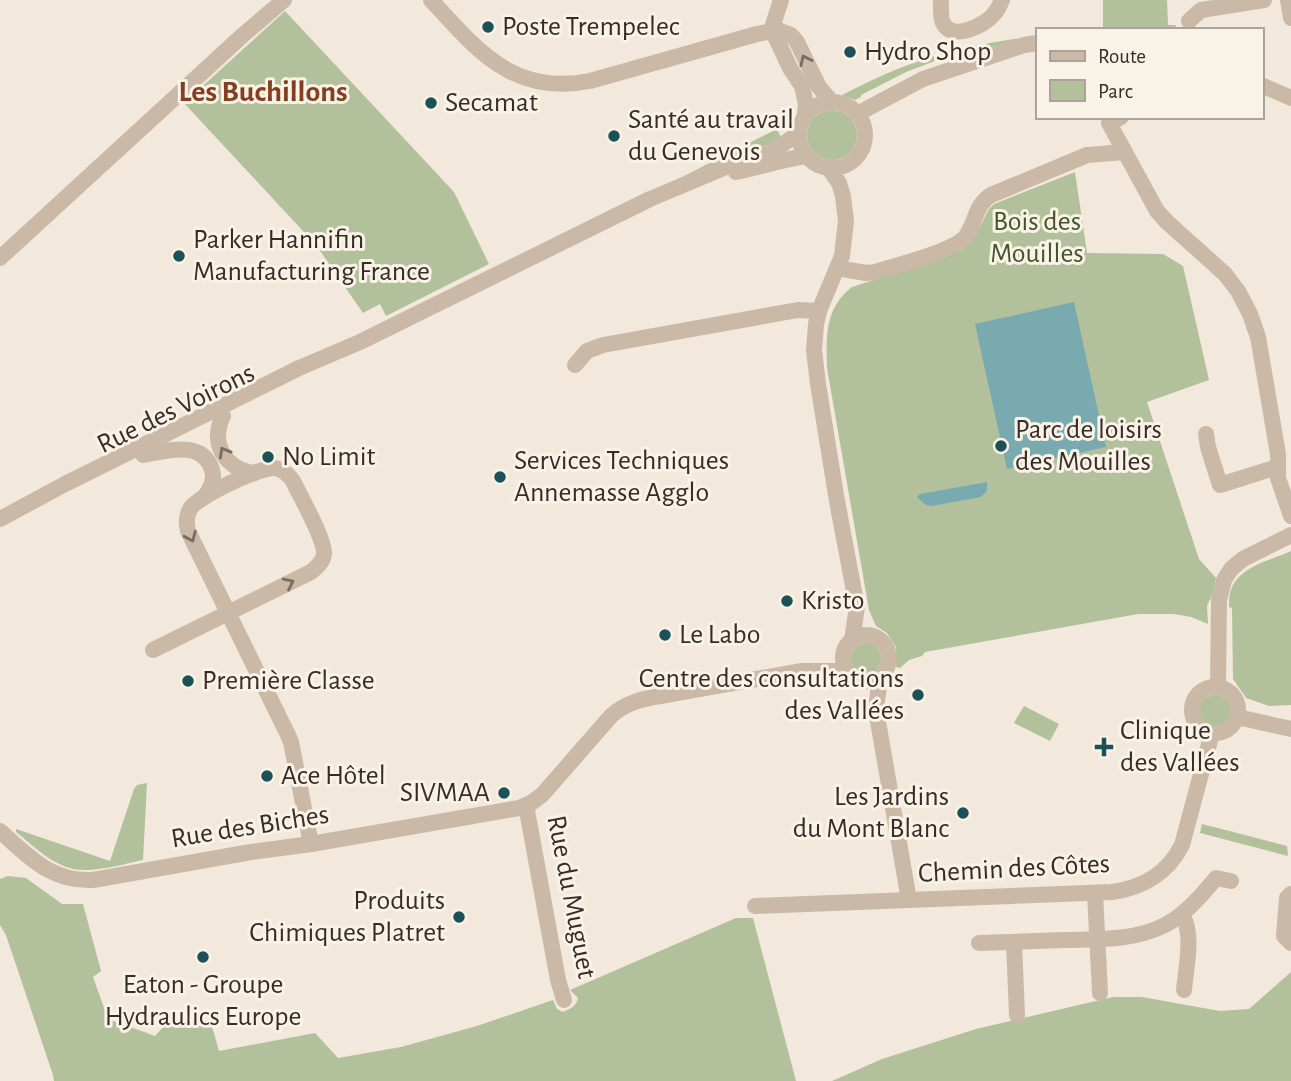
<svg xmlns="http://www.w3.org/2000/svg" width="1291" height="1081" font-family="'Alegreya Sans',sans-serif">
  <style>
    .green { fill: #b2c19b }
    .water { fill: #79aaaf }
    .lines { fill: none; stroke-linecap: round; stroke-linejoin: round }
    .minor { stroke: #cab9a7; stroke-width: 16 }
    .oneway { stroke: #796c61 }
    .poi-dot { fill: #1d5158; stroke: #f9f2e7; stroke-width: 2.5 }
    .labels { text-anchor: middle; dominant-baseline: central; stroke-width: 6; stroke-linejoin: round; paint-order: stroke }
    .poi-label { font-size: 28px; fill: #362d27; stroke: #f9f2e7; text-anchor: start }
    .park-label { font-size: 28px; fill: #43552b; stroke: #f9f2e7 }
    .street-label { font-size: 28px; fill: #362d27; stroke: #f9f2e7 }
    .neighbourhood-label { font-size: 30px; font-weight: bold; fill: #863e20; stroke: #f9f2e7 }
  </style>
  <rect width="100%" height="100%" fill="#f2e8db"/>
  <g class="green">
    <polygon points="1103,0 1167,0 1168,25 1175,25 1179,30 1103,30"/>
    <polygon points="285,11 454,192 489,264 386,316 380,304 363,313 316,245 184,103"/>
    <path d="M1037,36L1017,42L951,55L906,72L861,95V97L855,100L842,95C864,84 887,72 911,64C951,49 995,41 1037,36Z"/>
    <circle cx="832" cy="135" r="25"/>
    <polygon points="777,129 782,140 765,149 682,177"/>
    <path d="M1075,172L1087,253L1163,254L1183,266L1209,380L1147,402L1199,559L1216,578L1213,593L1207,606L1208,624L1191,617L1174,614H1138L925,652L922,656L909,660L900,668L896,667V647L887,633L876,626L869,610L827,368C826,336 825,308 852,287L947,256L963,249L974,238L989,209L994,204Z"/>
    <path d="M1291,551V705L1269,706L1246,698L1233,679L1232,608L1229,607C1229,600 1229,592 1233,585C1244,565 1272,560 1291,551Z"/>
    <circle cx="866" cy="658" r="15"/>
    <circle cx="1215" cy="711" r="16"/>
    <polygon points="1024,706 1059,724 1050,741 1014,723"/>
    <path d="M147,783L143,860C125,864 106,869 88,870C59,872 37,849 16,832V829L110,861L134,789L137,785Z"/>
    <polygon points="1202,824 1287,846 1288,856 1200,833"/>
    <path d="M8,876L26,878L62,904H83L101,971L93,977L108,1019L155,1036L166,1024L211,1023L219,1051L315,1033L338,1058L401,1047L477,1026L553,1000L557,1009L563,1012C571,1008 576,1007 578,998L570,990L736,918H753L796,1081H54L53,1075L6,935L0,925V879Z"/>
    <polygon points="1291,972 1291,1081 832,1081 882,1059 976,1029 1113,997 1142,997 1220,1011 1249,1009"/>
  </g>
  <g class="water">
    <polygon points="1074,302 1106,447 1007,469 975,324"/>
    <polygon points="987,482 987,491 981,497 932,506 926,505 917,497 920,494"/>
  </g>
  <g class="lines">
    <g class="minor">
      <path d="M431,0C477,50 513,96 590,81L757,34L778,30L791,35L797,42L819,87L832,102"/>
      <path d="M941,0C941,7 940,17 943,23C952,42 985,25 993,15C997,11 1000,5 1002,0"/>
      <polyline points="1288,0 1291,18"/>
      <polyline points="1189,21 1201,10 1264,0"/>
      <polyline points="771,31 776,38 790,68 802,86 806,104 805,116"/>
      <polyline points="771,31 781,0"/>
      <polyline points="1261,85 1291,98"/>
      <circle cx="832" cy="135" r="33"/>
      <polyline points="857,114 923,79 1024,45 1037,43"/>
      <polyline points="1121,117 1109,123 1157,211 1167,222 1225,274 1238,291 1250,314 1258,337 1278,454 1278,478 1291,516"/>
      <polyline points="828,167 839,183 843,196 846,221 842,256 819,311 816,324 814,350 818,384 837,501 857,607 852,640"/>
      <path d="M736,172C760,167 783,159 807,156"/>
      <polyline points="0,258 243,35 284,0"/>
      <path d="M837,268L866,273L875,272C896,265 953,252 966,236C976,222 975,205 991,195L1087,155L1125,152"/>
      <polyline points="575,365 587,351 603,345 798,310 819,311"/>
      <path d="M223,416C210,443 224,468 254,473"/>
      <polyline points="1206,434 1208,447 1220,485 1277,467"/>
      <path d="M143,455C165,451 203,439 212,470C215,479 211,488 205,496"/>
      <polyline points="0,519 65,484 299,368 360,342 650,199 738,162 773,151 799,133"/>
      <circle cx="866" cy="658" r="23"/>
      <path d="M153,650L311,572C317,567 323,562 324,554C325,539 300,496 293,481C288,474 283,469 275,468C260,467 198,496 190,509C186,516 186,523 188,531L288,735L291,742L311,844"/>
      <polyline points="880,676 876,710 909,900"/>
      <polyline points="1218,687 1219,600 1224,580 1231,569 1243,559 1291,535"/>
      <circle cx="1215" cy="710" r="23"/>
      <polyline points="1237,717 1291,729"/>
      <polyline points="526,805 558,980 564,1000"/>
      <path d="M0,831C29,857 51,882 93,880L251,852L311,844L519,808L531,803L542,795L611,716C625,703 642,699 660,696L802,671H847"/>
      <polyline points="1095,893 1100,993"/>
      <polyline points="1291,894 1287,898 1284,936 1291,943"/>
      <path d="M755,906L1112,892C1142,888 1168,873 1182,845L1212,733"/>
      <path d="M1182,914C1194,933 1186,968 1184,990"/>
      <polyline points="1014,942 1017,1015"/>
      <path d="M979,943C1008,942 1036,941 1065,940C1098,939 1134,941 1165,925C1186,914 1201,896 1216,878L1231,881"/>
    </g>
  </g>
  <defs><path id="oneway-chevron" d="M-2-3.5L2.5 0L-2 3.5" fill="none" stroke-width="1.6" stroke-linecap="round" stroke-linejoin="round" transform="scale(1.75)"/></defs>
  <g class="oneway">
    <use href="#oneway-chevron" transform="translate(805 60) rotate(-115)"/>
    <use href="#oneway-chevron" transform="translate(224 452) rotate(-119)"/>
    <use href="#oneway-chevron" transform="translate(191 537) rotate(67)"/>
    <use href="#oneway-chevron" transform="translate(289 583) rotate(-26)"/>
  </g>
  <g class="poi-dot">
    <circle cx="488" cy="27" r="7"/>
    <circle cx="850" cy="52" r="7"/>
    <circle cx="431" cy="103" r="7"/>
    <circle cx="614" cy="136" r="7"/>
    <circle cx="179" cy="256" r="7"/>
    <circle cx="1001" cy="446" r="7"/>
    <circle cx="268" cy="457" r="7"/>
    <circle cx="500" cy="477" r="7"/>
    <circle cx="787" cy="601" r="7"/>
    <circle cx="665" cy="635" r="7"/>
    <circle cx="188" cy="681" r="7"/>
    <circle cx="918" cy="695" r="7"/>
    <path d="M1100.5 736.5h7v7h7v7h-7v7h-7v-7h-7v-7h7z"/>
    <circle cx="267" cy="776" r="7"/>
    <circle cx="504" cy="793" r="7"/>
    <circle cx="963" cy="813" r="7"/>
    <circle cx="459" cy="917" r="7"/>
    <circle cx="203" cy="957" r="7"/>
  </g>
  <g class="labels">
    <g class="poi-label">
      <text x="502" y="27">Poste Trempelec</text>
      <text x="864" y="52">Hydro Shop</text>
      <text x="445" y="103">Secamat</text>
      <text x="628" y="120">Santé au travail<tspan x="628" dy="32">du Genevois</tspan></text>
      <text x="193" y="240">Parker Hannifin<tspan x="193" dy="32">Manufacturing France</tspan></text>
      <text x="1015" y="430">Parc de loisirs<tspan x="1015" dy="32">des Mouilles</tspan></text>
      <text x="282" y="457">No Limit</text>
      <text x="514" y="461">Services Techniques<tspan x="514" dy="32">Annemasse Agglo</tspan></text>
      <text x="801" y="601">Kristo</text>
      <text x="679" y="635">Le Labo</text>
      <text x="904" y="679" text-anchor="end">Centre des consultations<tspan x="904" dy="32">des Vallées</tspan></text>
      <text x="202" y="681">Première Classe</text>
      <text x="1120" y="731">Clinique<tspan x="1120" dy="32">des Vallées</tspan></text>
      <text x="281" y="776">Ace Hôtel</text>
      <text x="490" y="793" text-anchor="end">SIVMAA</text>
      <text x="949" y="797" text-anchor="end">Les Jardins<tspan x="949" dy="32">du Mont Blanc</tspan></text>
      <text x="445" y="901" text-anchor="end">Produits<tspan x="445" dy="32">Chimiques Platret</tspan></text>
      <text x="203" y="985" text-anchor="middle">Eaton - Groupe<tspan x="203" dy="32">Hydraulics Europe</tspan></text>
    </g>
    <g class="park-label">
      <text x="1037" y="222">Bois des<tspan x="1037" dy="32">Mouilles</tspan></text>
    </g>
    <g class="street-label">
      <text transform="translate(176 409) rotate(-26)">Rue des Voirons</text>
      <text transform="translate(250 827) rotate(-9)">Rue des Biches</text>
      <text transform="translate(1014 869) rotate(-3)">Chemin des Côtes</text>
      <text transform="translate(571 897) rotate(79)">Rue du Muguet</text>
    </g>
    <g class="neighbourhood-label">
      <text x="263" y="92">Les Buchillons</text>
    </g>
  </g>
  <rect x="1036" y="28" width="228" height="91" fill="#f9f2e7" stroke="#aba39a" stroke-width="2"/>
  <rect x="1050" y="51" width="35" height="10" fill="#cab9a7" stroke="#aba39a" stroke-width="2"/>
  <text x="1098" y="63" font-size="21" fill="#362d27">Route</text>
  <rect x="1050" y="80" width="35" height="21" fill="#b2c19b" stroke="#aba39a" stroke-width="2"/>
  <text x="1098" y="98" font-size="21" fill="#362d27">Parc</text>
</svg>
